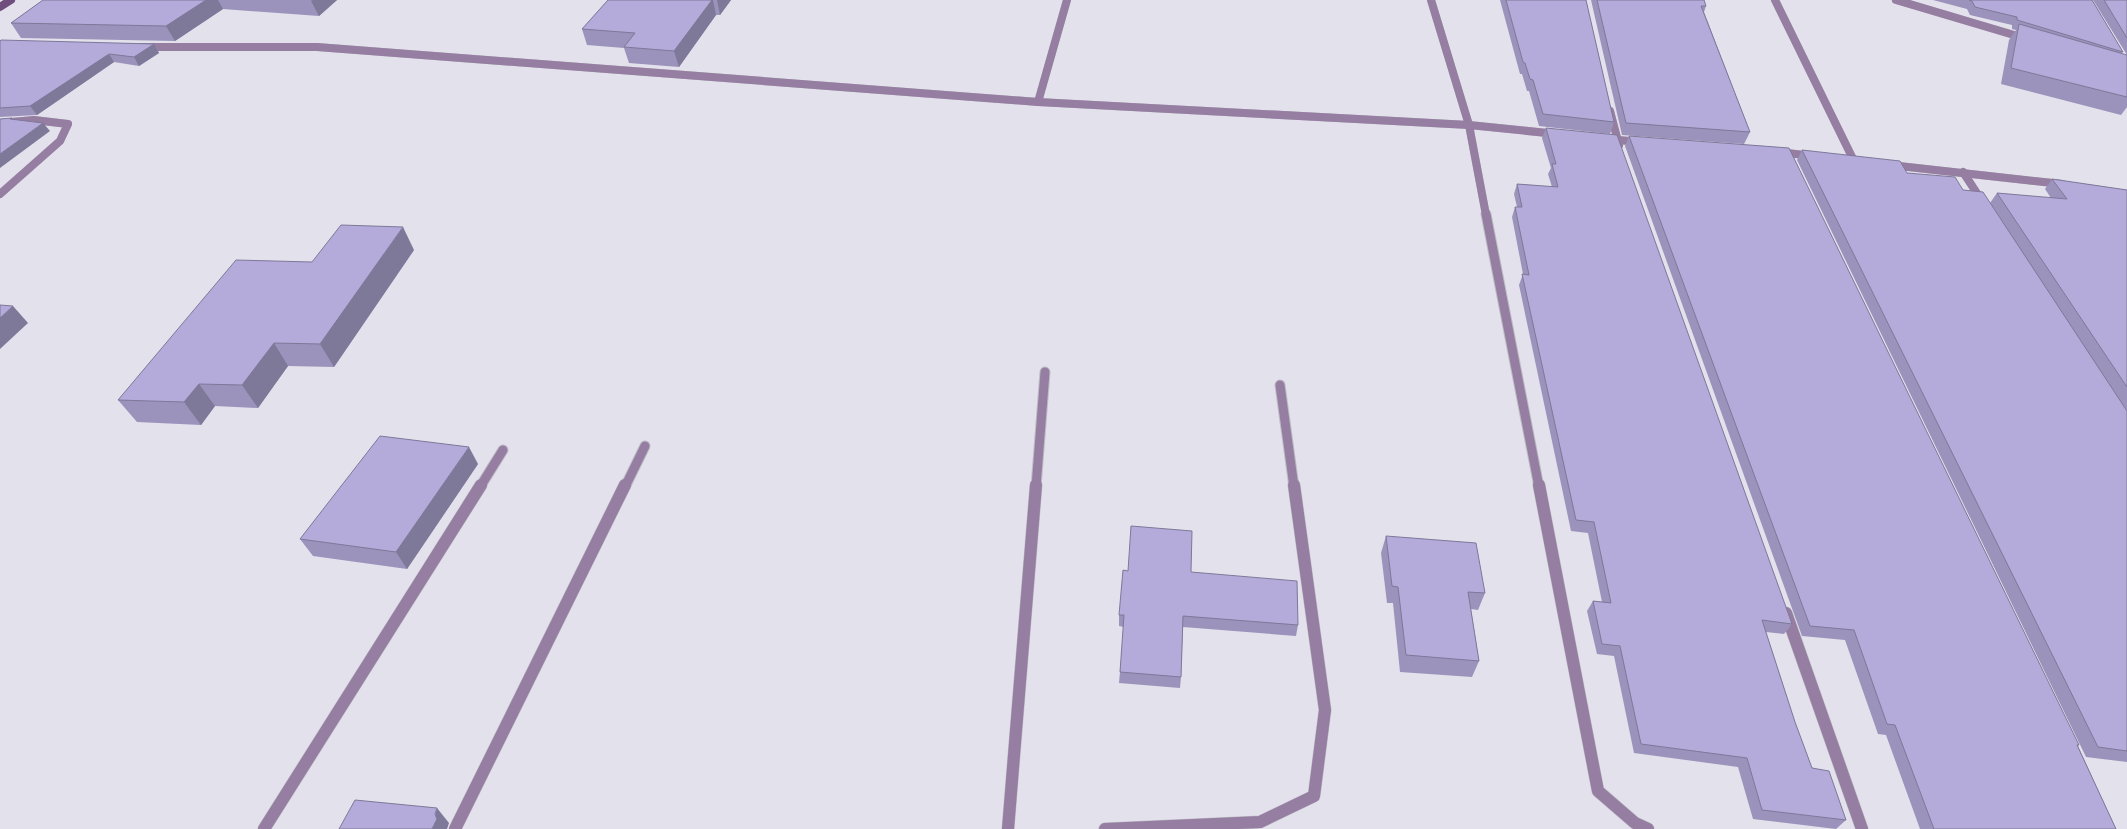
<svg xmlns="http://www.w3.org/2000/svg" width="2127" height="829" font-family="Helvetica,sans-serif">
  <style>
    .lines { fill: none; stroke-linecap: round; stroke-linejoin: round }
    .minor-far2-casing { stroke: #bebcc6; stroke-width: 8 }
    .minor-far1-casing { stroke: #bebcc6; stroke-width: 11 }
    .minor-casing { stroke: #bebcc6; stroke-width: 13 }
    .secondary-casing { stroke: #bebcc6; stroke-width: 8 }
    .minor-far2 { stroke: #957ea1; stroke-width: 8 }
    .minor-far1 { stroke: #957ea1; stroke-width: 9 }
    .minor { stroke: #957ea1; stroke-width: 12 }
    .secondary { stroke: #6f4e7f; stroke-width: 8 }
    .wall { fill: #9b93bb }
    .shaded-wall { fill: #7e7899 }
    .building { fill: #b4abda; stroke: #7e7899 }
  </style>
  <rect width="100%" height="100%" fill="#e3e1ec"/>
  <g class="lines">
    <defs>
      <g id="minor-far2">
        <polyline points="1431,0 1469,125 1486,215"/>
        <polyline points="1775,0 1854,161"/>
        <polyline points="1896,0 2024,38"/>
        <polyline points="142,47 317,47 1038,102 1469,125 1557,134"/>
        <polyline points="1038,102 1067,0"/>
        <polyline points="1610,111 1619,145"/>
        <polyline points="0,123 34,120 68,124 60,141 0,194"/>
        <polyline points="1606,139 1641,142"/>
        <polyline points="1778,152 1813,156"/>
        <polyline points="1890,165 2062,184"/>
        <polyline points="1963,172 1982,201"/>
      </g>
      <g id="minor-far1">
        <polyline points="1486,214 1539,487"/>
        <polyline points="1280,385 1294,487"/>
        <polyline points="480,487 503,450"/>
        <polyline points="625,487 645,446"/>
        <polyline points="1036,487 1045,372"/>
      </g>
      <g id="minor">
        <polyline points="1539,485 1598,791 1635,823 1648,829"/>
        <polyline points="1786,613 1862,829"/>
        <polyline points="264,829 481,485"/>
        <polyline points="455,829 625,485"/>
        <polyline points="1008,829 1036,485"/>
        <polyline points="1105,829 1260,822 1314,796 1325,710 1294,485"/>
      </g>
      <polyline id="secondary" points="0,7 11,0"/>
    </defs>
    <use href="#minor-far2" class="minor-far2-casing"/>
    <use href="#minor-far1" class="minor-far1-casing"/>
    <use href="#minor" class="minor-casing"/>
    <use href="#secondary" class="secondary-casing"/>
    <use href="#minor-far2" class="minor-far2"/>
    <use href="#minor-far1" class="minor-far1"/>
    <use href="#minor" class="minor"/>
    <use href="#secondary" class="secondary"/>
  </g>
  <g class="wall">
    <polygon points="43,0 337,0 319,16 223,9 175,41 21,38 11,23"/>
    <polygon points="608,0 731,0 720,15 716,15 679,67 629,63 624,48 587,45 582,29"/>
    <polygon points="1500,0 1586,0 1614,122 1610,134 1539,126 1529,91 1527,91 1522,74 1520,74"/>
    <polygon points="1591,0 1704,0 1706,6 1704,12 1750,132 1744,144 1622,135"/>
    <polygon points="1933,0 2092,0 2123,52 2121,54 2127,55 2093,0 2127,0 2127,107 2121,115 2001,84 2009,40 2016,30 2012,29 2012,25 1970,15 1967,9"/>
    <polygon points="0,41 154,44 159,53 139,66 114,62 37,115 0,117"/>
    <polygon points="1546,128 1792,624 1784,634 1766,632 1795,722 1812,768 1846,820 1836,829 1753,819 1738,767 1634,753 1614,656 1597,654 1587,611 1593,601 1602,602 1588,533 1571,531 1519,285 1523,274 1512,217 1515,207 1517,207 1514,194 1517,184 1552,187 1548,174 1551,168 1542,138"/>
    <polygon points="1629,136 2079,745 2078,746 2116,829 1920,829 1886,735 1878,734 1845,640 1802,636 1625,146"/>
    <polygon points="1802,150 1907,173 1963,190 1990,203 1997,193 2051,198 2045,189 2052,179 2127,190 2127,762 2086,757 1797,160"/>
    <polygon points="414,250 334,367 288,366 258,408 215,406 201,425 137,422 118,400 312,262"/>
    <polygon points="478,464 407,569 313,556 300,539"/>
    <polygon points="1386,536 1485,593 1478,610 1471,609 1479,661 1472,677 1400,672 1393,603 1387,603 1381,553"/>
    <polygon points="1191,572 1298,625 1296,636 1183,627 1181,677 1180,688 1119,683 1124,627 1119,626 1119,615"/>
  </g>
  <g class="shaded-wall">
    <polygon points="206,0 218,0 223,9 175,41 166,26"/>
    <polygon points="313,0 337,0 319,16 311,1"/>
    <polygon points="712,0 713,0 716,15 679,67 674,51"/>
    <polygon points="717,0 731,0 720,15"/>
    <polygon points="154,44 159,53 139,66 134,57"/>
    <polygon points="109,54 114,62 37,115 30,106"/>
    <polygon points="43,123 50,131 0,168 0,154"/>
    <polygon points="403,227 414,250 334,367 320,344"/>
    <polygon points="13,306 28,323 0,349 0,318"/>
    <polygon points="274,343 288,366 258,408 242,385"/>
    <polygon points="199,384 215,406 201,425 184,402"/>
    <polygon points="469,447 478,464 407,569 396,552"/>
    <polygon points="437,808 449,823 447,829 432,829"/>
  </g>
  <g class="building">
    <polygon points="43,0 206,0 166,26 11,23"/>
    <polygon points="608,0 712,0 674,51 624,47 635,33 582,29"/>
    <polygon points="1506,0 1586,0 1614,122 1543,114 1533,80 1530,79 1525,63 1523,62"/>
    <polygon points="1597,0 1704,0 1706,6 1701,6 1750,132 1626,123"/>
    <polygon points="1969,0 2092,0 2123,52 2017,20 2017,17 1975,7 1972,1"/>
    <polygon points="2104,0 2127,0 2127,38"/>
    <polygon points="2019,24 2127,55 2127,97 2011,68"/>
    <polygon points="1,40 154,44 134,57 109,54 30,106 0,108 0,41"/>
    <polygon points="12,118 10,119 43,123 0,154 0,119"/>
    <polygon points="1546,128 1617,135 1792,624 1762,620 1795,722 1812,768 1829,771 1846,820 1762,810 1747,758 1641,744 1620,646 1602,644 1593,601 1611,603 1594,522 1576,520 1522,274 1529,275 1515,207 1522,207 1517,184 1558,187 1552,164 1556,164"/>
    <polygon points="1629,136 1789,148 2079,745 2077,745 2116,829 1934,829 1895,725 1887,724 1854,630 1810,626"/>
    <polygon points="1802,150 1900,161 1907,173 1955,177 1963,190 1983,192 2127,411 2127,751 2098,747"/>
    <polygon points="2052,179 2127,190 2127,387 1997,193 2067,199"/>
    <polygon points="341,225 403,227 320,344 274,343 242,385 199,384 184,402 118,400 236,260 312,262"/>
    <polygon points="0,305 13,306 0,318"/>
    <polygon points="380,436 469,447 396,552 300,539"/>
    <polygon points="1131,526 1192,531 1191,572 1297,581 1298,625 1183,616 1181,677 1120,672 1124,615 1119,615 1123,570 1128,571"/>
    <polygon points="1386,536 1476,543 1485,593 1468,592 1479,661 1406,655 1398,587 1392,586"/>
    <polygon points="355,800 437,808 435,814 437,819 432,829 339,829"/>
  </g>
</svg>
